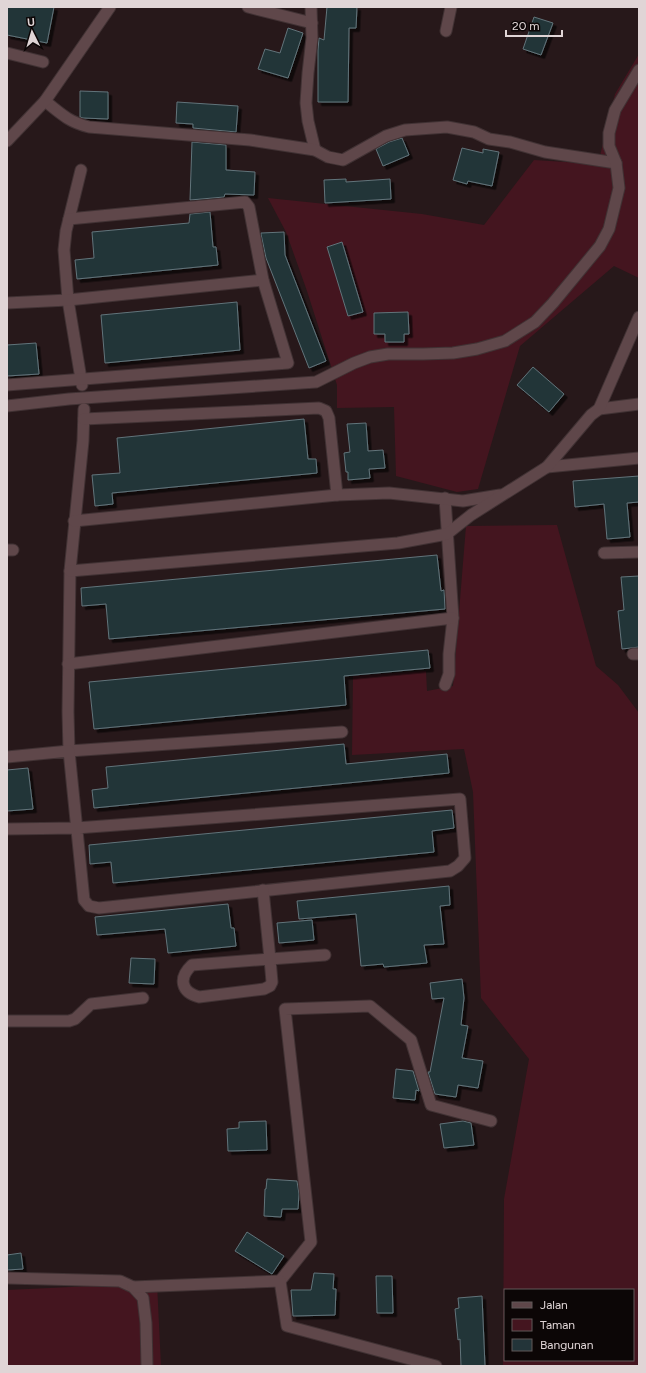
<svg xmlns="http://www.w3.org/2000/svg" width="646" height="1373" font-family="Figtree,sans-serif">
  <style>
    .green { fill: #44151f; fill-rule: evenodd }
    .building { fill: #233439; stroke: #61747a; filter: url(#shadow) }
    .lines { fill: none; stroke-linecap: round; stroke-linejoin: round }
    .minor-casing { stroke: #413234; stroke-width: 13 }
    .minor { stroke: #5f474a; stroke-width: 11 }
  </style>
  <defs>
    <filter id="shadow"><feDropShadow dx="3.5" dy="3.5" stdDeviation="0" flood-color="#0009"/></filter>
  </defs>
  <rect width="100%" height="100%" fill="#27181a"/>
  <g class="green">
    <polygon points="639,54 639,278 614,266 520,346 478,489 457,492 396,476 394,407 337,408 337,385 307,291 286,232 268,198 422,214 484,225 534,160 598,164 615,94"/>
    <path d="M557,525L596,666L618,685L639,713V1366H503L504,1199L529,1059L481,998L473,792L464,749L352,755L353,676L426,671L427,691L453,686L466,526ZM505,1290H633V1360H505Z"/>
    <polygon points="157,1283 161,1366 7,1366 7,1290"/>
  </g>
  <g class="building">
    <polygon points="7,7 54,7 47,43 7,35"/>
    <polygon points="327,7 357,7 356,28 349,28 348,102 318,102 318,50 319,38 324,40"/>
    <polygon points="534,17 553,23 541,55 523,49"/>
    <polygon points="288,28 303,33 288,78 258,69 265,49 280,53"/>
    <polygon points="80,91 108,92 108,119 83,118 80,117"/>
    <polygon points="177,102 238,106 236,132 193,128 193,124 176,123"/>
    <polygon points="402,138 409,155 383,166 376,149 389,142"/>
    <polygon points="192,142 226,145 226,170 255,172 254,195 225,194 224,197 190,200"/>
    <polygon points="462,148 483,153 483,149 499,152 492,186 468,181 467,184 453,180"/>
    <polygon points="346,179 346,182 390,179 391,199 325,203 324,180"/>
    <polygon points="210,212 213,247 216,247 218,265 77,279 75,260 94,258 92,232 189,223 190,214"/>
    <polygon points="284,232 285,255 326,361 309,368 266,258 261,234 261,233"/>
    <polygon points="342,242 363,312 348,316 327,247"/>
    <polygon points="237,302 240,350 105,363 101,315"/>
    <polygon points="408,312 409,334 404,334 404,342 385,342 385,334 374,334 374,313"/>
    <polygon points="36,343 39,374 7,376 7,345"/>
    <polygon points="533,367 564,394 549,412 517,385"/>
    <polygon points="304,419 308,459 316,459 317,473 112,493 113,504 95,506 92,475 120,473 117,438"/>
    <polygon points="366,423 368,451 383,450 385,468 369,469 370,478 348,480 348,472 346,472 344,453 350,452 347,424"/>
    <polygon points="639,476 639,502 627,503 630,537 607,539 604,504 575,507 573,481"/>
    <polygon points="437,555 441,591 444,590 445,609 109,639 106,604 82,606 81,588"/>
    <polygon points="639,576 639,647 622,649 618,611 624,610 621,577"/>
    <polygon points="428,650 430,668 344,676 346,705 94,729 89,682"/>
    <polygon points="344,744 346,764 447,754 449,773 94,808 92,790 108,788 106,767"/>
    <polygon points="28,768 33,809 7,811 7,770"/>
    <polygon points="452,810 454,828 432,831 434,852 113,883 111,862 90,864 89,845"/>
    <polygon points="449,886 450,905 440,906 444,944 424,945 427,963 384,967 383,964 361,966 356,914 299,919 297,901"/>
    <polygon points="228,904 231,928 234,928 236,946 168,953 165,929 97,935 95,917"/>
    <polygon points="312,920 314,940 279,943 277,923"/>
    <polygon points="131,958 155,959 154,984 129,983"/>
    <polygon points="462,979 464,998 461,1025 468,1026 462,1058 483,1061 478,1088 458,1085 456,1097 435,1094 428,1072 430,1072 444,998 432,999 430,983"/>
    <polygon points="396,1069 413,1071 419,1091 416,1090 415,1100 393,1098"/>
    <polygon points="266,1121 267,1150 228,1151 227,1129 239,1128 239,1122"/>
    <polygon points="463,1121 471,1123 474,1145 444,1148 440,1124"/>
    <polygon points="267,1179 297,1181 299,1194 298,1209 282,1209 281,1217 264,1216 265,1189 266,1189"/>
    <polygon points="247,1232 284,1256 272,1274 235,1251"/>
    <polygon points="21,1253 23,1269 7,1270 7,1255"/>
    <polygon points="314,1273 334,1274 333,1289 336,1289 335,1315 293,1316 291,1290 311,1290"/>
    <polygon points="376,1276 392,1276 393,1313 377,1313"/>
    <polygon points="482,1296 485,1366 461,1366 460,1339 458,1340 455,1309 459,1308 458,1298"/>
  </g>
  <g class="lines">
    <defs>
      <g id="minor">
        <polyline points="248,7 312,23"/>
        <polyline points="311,7 312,38 308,73 306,103 308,121 315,150"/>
        <polyline points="446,31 451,7"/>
        <polyline points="7,53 43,62"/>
        <path d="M45,101C61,114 69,122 89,127L250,140L315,150L328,157L343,160L386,136L405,130L447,127L474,132L489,139L510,142L545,152L616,163"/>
        <polyline points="7,141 45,101 110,7"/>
        <polyline points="81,170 66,231 64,250 68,300 82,385"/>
        <polyline points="7,303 68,300 263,280"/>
        <polyline points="7,385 288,363 263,280 249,207 245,202 69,219"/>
        <polyline points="7,406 69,399 316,382 354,363 370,357 388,354 423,354 453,353 477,349 505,341 535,322 553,303 600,246 609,229 619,188 616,163 609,146 609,133 615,110 639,70"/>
        <polyline points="84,409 83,441 70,571 68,712 69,751 342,732"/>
        <polyline points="599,409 639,404"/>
        <polyline points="84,419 319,408 326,411 329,418 337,495"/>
        <polyline points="547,467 639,458"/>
        <polyline points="445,498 453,618 449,654 449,674 445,685"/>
        <polyline points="74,521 337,495 389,493 463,501 500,495"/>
        <polyline points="7,550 13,550"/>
        <polyline points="604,553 639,552"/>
        <polyline points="70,571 398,543 447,534 471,515 547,467 591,415 599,409 639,317"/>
        <polyline points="633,654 639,654"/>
        <polyline points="68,664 453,618"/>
        <polyline points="7,757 69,751 84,900 89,906 99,908 450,871 458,866 465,858 460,799 117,825 76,828 7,829"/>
        <path d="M263,890L270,959L192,965C178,978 181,992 199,997L264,989L270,986L272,982L270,959L325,955"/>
        <polyline points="7,1021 69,1021 75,1019 91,1004 143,998"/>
        <polyline points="7,1278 120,1281 133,1287 143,1298 146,1323 147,1366"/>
        <polyline points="280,1281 311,1242 285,1009 370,1006 411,1040 431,1105 491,1121"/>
        <polyline points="133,1287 280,1281 287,1326 436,1366"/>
      </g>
    </defs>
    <use href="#minor" class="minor-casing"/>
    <use href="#minor" class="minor"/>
  </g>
  <rect width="646" height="1373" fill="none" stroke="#e0d5d6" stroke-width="16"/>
  <rect x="504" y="1289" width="130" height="72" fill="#0c0606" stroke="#615959"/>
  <rect x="512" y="1302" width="20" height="6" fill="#5f474a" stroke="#615959"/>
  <text x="540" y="1309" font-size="12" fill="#e0d5d6">Jalan</text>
  <rect x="512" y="1319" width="20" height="12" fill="#44151f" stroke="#615959"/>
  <text x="540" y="1329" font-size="12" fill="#e0d5d6">Taman</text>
  <rect x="512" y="1339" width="20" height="12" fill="#233439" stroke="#615959"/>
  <text x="540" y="1349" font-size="12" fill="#e0d5d6">Bangunan</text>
  <g transform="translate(32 32) rotate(355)" stroke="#0c0606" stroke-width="3" paint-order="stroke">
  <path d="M0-3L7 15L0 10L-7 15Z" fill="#e0d5d6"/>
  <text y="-6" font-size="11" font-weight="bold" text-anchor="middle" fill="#e0d5d6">U</text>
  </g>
  <path d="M506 30v6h56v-6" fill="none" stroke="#e0d5d6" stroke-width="2"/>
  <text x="512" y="30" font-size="12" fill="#e0d5d6" stroke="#0c0606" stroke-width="3" paint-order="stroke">20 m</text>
</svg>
